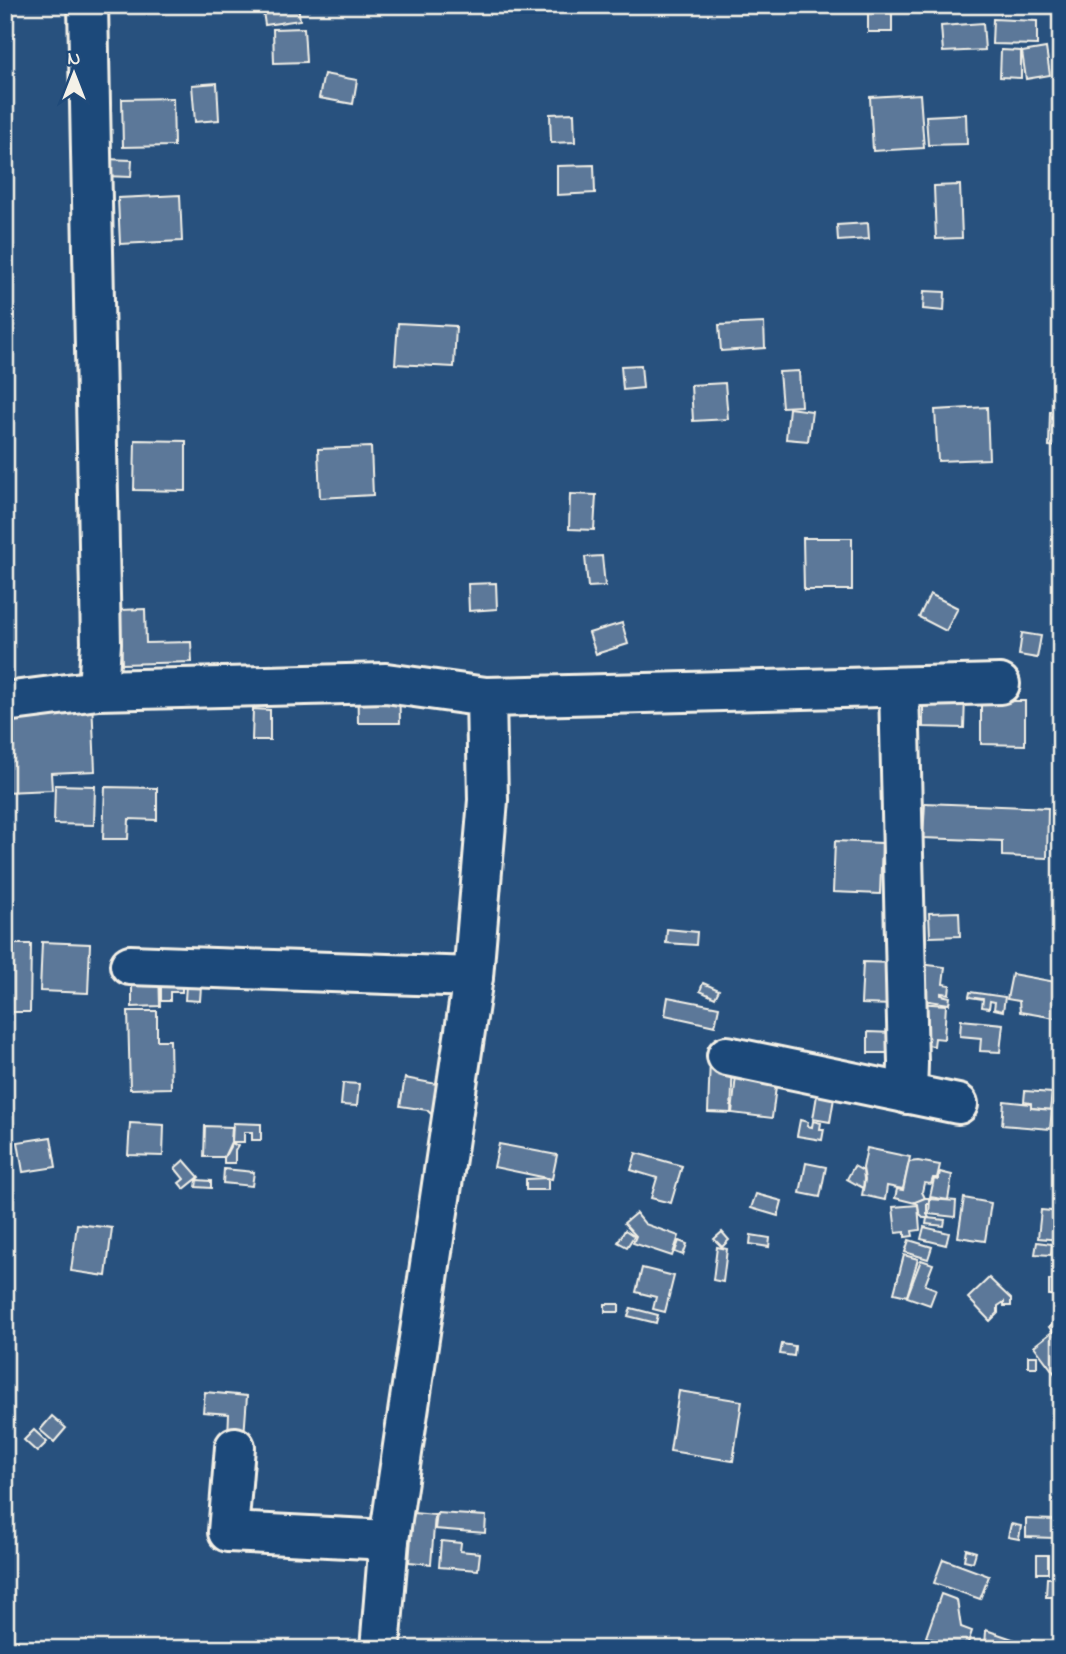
<svg xmlns="http://www.w3.org/2000/svg" width="1066" height="1654" font-family="'Indie Flower',sans-serif">
  <style>
    .building { fill: #5b7899; stroke: #f4f1e8; stroke-width: 2 }
    .lines { fill: none; stroke-linecap: round; stroke-linejoin: round }
    .minor-casing { stroke: #f4f1e8; stroke-width: 44 }
    .minor { stroke: #1f4a7a; stroke-width: 38 }
  </style>
  <rect width="100%" height="100%" fill="#28517e"/>
  <filter id="ink" filterUnits="userSpaceOnUse"><feTurbulence type="fractalNoise" baseFrequency=".0143" numOctaves="2"/><feDisplacementMap in="SourceGraphic" scale="14" xChannelSelector="R" yChannelSelector="G"/><feConvolveMatrix kernelMatrix="1 2 1 2 8 2 1 2 1" color-interpolation-filters="sRGB"/></filter>
  <g filter="url(#ink)">
    <g class="building">
      <polygon points="262,5 298,5 300,20 265,25"/>
      <rect x="868" y="5" width="24" height="27"/>
      <polygon points="993,19 1037,21 1037,45 992,44"/>
      <polygon points="983,23 985,50 943,52 941,26"/>
      <polygon points="304,28 306,62 274,63 273,29"/>
      <polygon points="1046,48 1050,75 1026,79 1022,52"/>
      <polygon points="1001,50 1021,51 1021,78 1000,77"/>
      <polygon points="324,74 357,80 353,104 319,98"/>
      <polygon points="217,83 219,120 195,122 192,85"/>
      <polygon points="920,94 924,148 873,151 870,97"/>
      <polygon points="173,98 174,146 123,147 122,99"/>
      <polygon points="574,113 575,142 551,143 550,114"/>
      <polygon points="966,114 967,144 928,145 926,116"/>
      <polygon points="104,159 132,160 131,177 103,176"/>
      <polygon points="594,165 595,193 557,195 557,166"/>
      <polygon points="960,185 962,238 936,239 934,186"/>
      <polygon points="180,195 182,241 120,244 118,198"/>
      <polygon points="868,223 869,239 838,241 837,225"/>
      <polygon points="924,291 945,292 944,311 923,309"/>
      <polygon points="398,323 456,326 454,367 395,364"/>
      <polygon points="764,323 765,348 721,351 719,325"/>
      <polygon points="641,365 643,388 623,390 621,366"/>
      <polygon points="799,371 801,406 782,407 779,372"/>
      <polygon points="725,383 728,419 693,421 691,385"/>
      <polygon points="987,407 989,459 938,461 935,410"/>
      <polygon points="789,408 812,411 808,441 786,439"/>
      <polygon points="1050,411 1061,411 1061,447 1049,446"/>
      <polygon points="135,440 186,441 186,491 134,490"/>
      <polygon points="371,447 373,495 320,498 318,449"/>
      <polygon points="570,494 596,495 594,530 569,529"/>
      <polygon points="803,538 852,538 852,590 804,590"/>
      <polygon points="602,556 605,586 588,587 585,557"/>
      <polygon points="496,583 497,609 469,611 468,584"/>
      <polygon points="930,594 958,608 946,631 919,617"/>
      <polygon points="145,609 146,643 191,642 192,662 122,664 120,610"/>
      <polygon points="622,623 628,644 596,654 589,633"/>
      <polygon points="1022,633 1041,636 1037,658 1019,655"/>
      <polygon points="357,669 399,679 400,723 358,723"/>
      <polygon points="923,695 965,696 964,728 923,727"/>
      <polygon points="92,700 95,771 51,773 52,790 5,792 5,705"/>
      <polygon points="981,701 1025,701 1025,745 981,744"/>
      <polygon points="253,709 270,710 270,740 252,740"/>
      <polygon points="55,785 95,786 94,825 54,824"/>
      <polygon points="105,787 157,788 157,820 129,819 128,839 103,839"/>
      <polygon points="925,803 1048,808 1047,858 1002,856 1002,841 923,838"/>
      <polygon points="835,841 882,843 880,894 833,892"/>
      <polygon points="959,912 960,936 930,937 929,913"/>
      <polygon points="667,929 697,932 696,945 666,943"/>
      <polygon points="42,942 90,944 88,993 40,991"/>
      <polygon points="5,944 31,944 30,1012 5,1012"/>
      <polygon points="863,962 893,963 894,1005 861,1004"/>
      <polygon points="920,964 945,967 943,984 950,985 949,994 941,993 941,995 950,997 949,1004 916,999"/>
      <polygon points="132,968 159,968 160,1006 132,1007"/>
      <polygon points="187,970 202,972 200,1001 185,1000"/>
      <polygon points="161,972 182,972 182,992 170,992 170,1001 161,1001"/>
      <polygon points="1012,974 1061,983 1061,1019 1020,1012 1019,1001 1007,999"/>
      <polygon points="703,983 719,990 715,998 700,991"/>
      <polygon points="970,992 1005,997 1003,1011 994,1009 995,1002 990,1001 989,1008 982,1007 983,999 969,997"/>
      <polygon points="668,997 719,1007 715,1026 665,1015"/>
      <polygon points="918,1003 946,1005 944,1039 935,1038 934,1046 927,1045 927,1038 915,1037"/>
      <polygon points="128,1011 157,1011 157,1040 170,1040 171,1088 130,1089"/>
      <polygon points="961,1020 1003,1024 1000,1052 980,1051 981,1038 960,1036"/>
      <polygon points="868,1032 893,1033 892,1053 868,1053"/>
      <polygon points="710,1059 733,1060 731,1113 708,1112"/>
      <polygon points="737,1066 778,1071 772,1118 732,1113"/>
      <polygon points="405,1078 447,1086 438,1121 427,1110 400,1106"/>
      <polygon points="343,1083 359,1084 357,1106 341,1105"/>
      <polygon points="1025,1091 1052,1093 1050,1110 1031,1108 1031,1103 1024,1102"/>
      <polygon points="817,1095 834,1098 830,1122 813,1119"/>
      <polygon points="1004,1101 1031,1104 1031,1108 1052,1110 1050,1129 1002,1125"/>
      <polygon points="800,1120 808,1122 807,1126 812,1127 813,1121 821,1123 820,1129 824,1129 822,1140 797,1136"/>
      <polygon points="130,1123 164,1125 163,1156 128,1155"/>
      <polygon points="233,1123 261,1124 261,1140 252,1140 252,1132 244,1132 244,1142 232,1142"/>
      <polygon points="205,1126 232,1127 231,1142 224,1157 204,1157"/>
      <polygon points="51,1137 56,1167 23,1172 18,1142"/>
      <polygon points="232,1143 238,1146 235,1151 235,1163 224,1163 224,1158"/>
      <polygon points="499,1144 557,1155 552,1179 494,1167"/>
      <polygon points="867,1148 910,1157 903,1189 887,1186 885,1200 862,1195 865,1180 863,1168"/>
      <polygon points="636,1153 682,1166 671,1203 651,1198 657,1178 631,1170"/>
      <polygon points="184,1160 199,1177 184,1189 179,1183 184,1179 175,1168"/>
      <polygon points="918,1161 940,1165 937,1178 933,1178 931,1184 924,1183 922,1192 925,1198 915,1203 895,1198 897,1189 903,1190 909,1162"/>
      <polygon points="806,1163 826,1167 820,1197 800,1193"/>
      <polygon points="854,1166 863,1171 864,1179 863,1188 847,1179"/>
      <polygon points="224,1169 254,1172 252,1186 223,1183"/>
      <polygon points="940,1172 952,1175 948,1200 930,1197 934,1179 938,1180"/>
      <polygon points="548,1178 548,1190 526,1190 526,1179"/>
      <polygon points="197,1180 211,1181 211,1188 196,1187"/>
      <polygon points="756,1194 782,1201 778,1216 751,1208"/>
      <polygon points="925,1198 929,1198 929,1204 927,1204 927,1214 929,1218 924,1218 919,1213 918,1204 915,1202"/>
      <polygon points="964,1198 991,1203 985,1241 958,1237"/>
      <polygon points="930,1199 956,1201 955,1217 929,1214"/>
      <polygon points="918,1205 920,1230 912,1231 913,1236 905,1237 905,1232 896,1233 893,1207"/>
      <polygon points="1041,1210 1061,1212 1061,1240 1038,1238"/>
      <polygon points="636,1213 645,1224 679,1236 672,1256 633,1243 636,1236 624,1223"/>
      <polygon points="927,1218 945,1220 944,1226 926,1224"/>
      <polygon points="77,1224 112,1228 106,1276 71,1271"/>
      <polygon points="924,1227 949,1233 946,1245 921,1239"/>
      <polygon points="625,1230 634,1236 627,1247 618,1242"/>
      <polygon points="722,1232 729,1240 722,1247 714,1239"/>
      <polygon points="751,1235 770,1238 769,1247 750,1244"/>
      <polygon points="909,1240 932,1247 928,1259 905,1252"/>
      <polygon points="679,1241 687,1244 683,1255 675,1252"/>
      <polygon points="1037,1242 1052,1244 1051,1255 1035,1254"/>
      <polygon points="717,1247 727,1249 723,1282 713,1280"/>
      <polygon points="904,1255 918,1259 907,1296 894,1293"/>
      <polygon points="921,1260 933,1264 925,1285 936,1289 930,1305 907,1297"/>
      <polygon points="642,1268 674,1276 665,1312 653,1309 656,1297 636,1292"/>
      <polygon points="989,1278 1011,1299 1011,1306 1004,1306 1004,1302 998,1306 998,1313 990,1321 968,1298"/>
      <rect x="1049" y="1280" width="12" height="15"/>
      <rect x="605" y="1304" width="14" height="8"/>
      <polygon points="631,1308 658,1315 656,1323 628,1316"/>
      <polygon points="1061,1319 1061,1333 1057,1328 1052,1331 1049,1327"/>
      <polygon points="1056,1329 1061,1335 1061,1369 1055,1374 1034,1346"/>
      <polygon points="782,1344 795,1346 794,1356 780,1354"/>
      <rect x="1028" y="1356" width="9" height="11"/>
      <polygon points="679,1391 742,1401 733,1461 670,1451"/>
      <polygon points="205,1392 247,1396 244,1437 228,1436 229,1414 203,1412"/>
      <polygon points="52,1416 66,1428 54,1442 40,1430"/>
      <polygon points="34,1430 47,1442 37,1452 24,1440"/>
      <polygon points="413,1513 435,1515 431,1564 409,1562"/>
      <polygon points="437,1513 486,1516 485,1533 435,1529"/>
      <polygon points="1026,1519 1055,1520 1054,1538 1026,1537"/>
      <polygon points="1011,1524 1021,1526 1019,1539 1008,1537"/>
      <polygon points="441,1541 461,1543 460,1551 480,1553 478,1570 439,1567"/>
      <polygon points="966,1549 976,1552 973,1562 964,1560"/>
      <rect x="1037" y="1555" width="11" height="18"/>
      <polygon points="943,1559 989,1576 980,1599 934,1583"/>
      <polygon points="1047,1578 1056,1578 1055,1597 1046,1597"/>
      <polygon points="941,1594 957,1600 961,1627 972,1631 966,1649 959,1649 926,1637"/>
      <polygon points="986,1630 1027,1644 1027,1649 987,1649 985,1648"/>
      <polygon points="1032,1640 1061,1647 1060,1649 1030,1649"/>
    </g>
    <g class="lines">
      <defs>
        <g id="minor">
          <polyline points="88,5 101,643 98,690 386,683 486,697 488,800 473,977 389,1540 380,1649"/>
          <polyline points="899,687 908,1063 907,1094"/>
          <polyline points="486,697 1000,684"/>
          <polyline points="5,702 98,690"/>
          <polyline points="130,965 473,977"/>
          <polyline points="727,1056 958,1104"/>
          <polyline points="235,1447 228,1532 389,1540"/>
        </g>
      </defs>
      <use href="#minor" class="minor-casing"/>
      <use href="#minor" class="minor"/>
    </g>
  </g>
  <rect width="1066" height="1654" fill="none" stroke="#1f4a7a" stroke-width="28"/>
  <rect x="14" y="14" width="1038" height="1626" fill="none" stroke="#f4f1e8" stroke-width="2.5" filter="url(#ink)"/>
  <g transform="translate(74 74)" stroke="#1f4a7a" stroke-width="5" paint-order="stroke">
  <path d="M0-5L12 26L0 18L-12 26Z" fill="#f4f1e8"/>
  <text y="-10" font-size="19" font-weight="bold" text-anchor="middle" fill="#f4f1e8">N</text>
  </g>
</svg>
